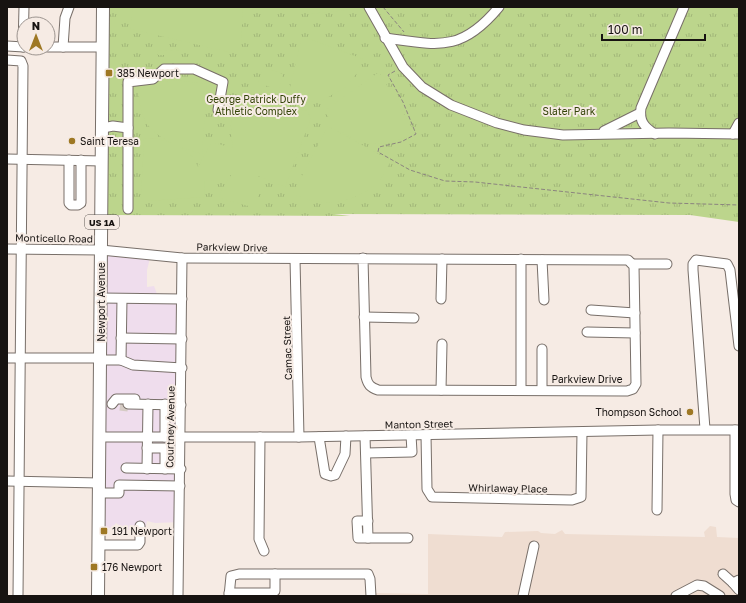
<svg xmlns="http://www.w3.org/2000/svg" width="746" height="603" font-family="'Golos Text',sans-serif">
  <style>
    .commercial { fill: #efdded }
    .built { fill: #efddd1 }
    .park { fill: url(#park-tufts) }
    .pitch { fill: #bcd58c }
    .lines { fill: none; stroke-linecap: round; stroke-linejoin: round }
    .minor-tunnel { stroke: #d5cbc4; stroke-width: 9; stroke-dasharray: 9 4.5; stroke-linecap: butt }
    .minor-casing { stroke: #786f69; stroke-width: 11 }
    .major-casing { stroke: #786f69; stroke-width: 14 }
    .path { stroke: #8b847f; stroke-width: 1; stroke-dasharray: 4 2; stroke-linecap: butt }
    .minor { stroke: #fff; stroke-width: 9 }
    .major { stroke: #fff; stroke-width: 12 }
    .poi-dot { fill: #9e7824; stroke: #f6ebe4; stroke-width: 1.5 }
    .labels { text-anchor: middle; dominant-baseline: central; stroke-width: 4; stroke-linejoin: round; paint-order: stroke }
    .shield { fill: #f6ebe4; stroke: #5a5450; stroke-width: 1 }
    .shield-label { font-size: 9px; font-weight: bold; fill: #171311 }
    .poi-label { font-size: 10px; fill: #171311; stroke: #f6ebe4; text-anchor: start }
    .park-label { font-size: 10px; fill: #344408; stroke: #f6ebe4 }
    .street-label { font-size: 10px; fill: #171311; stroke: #f6ebe4 }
  </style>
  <defs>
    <pattern id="park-tufts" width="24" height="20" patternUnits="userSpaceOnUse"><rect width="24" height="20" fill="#bcd58c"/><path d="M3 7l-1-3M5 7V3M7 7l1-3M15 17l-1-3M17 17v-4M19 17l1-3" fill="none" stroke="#a1b678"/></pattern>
  </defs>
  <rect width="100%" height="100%" fill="#f6ebe4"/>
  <polygon class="commercial" points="102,253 150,258 147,270 147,287 154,286 157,294 159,294 182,295 180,522 155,523 147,521 145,530 121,530 119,525 116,523 112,528 99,528"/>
  <polygon class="built" points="710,526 716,527 717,537 739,538 739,596 375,596 375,593 428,594 428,534 502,537 505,532 538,531 541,533 555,534 562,530 565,534 705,537 704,532"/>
  <polygon class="park" points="104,7 739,7 739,222 690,215 334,214 350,216 102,215"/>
  <g class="pitch">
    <polygon points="133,7 243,7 241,46 233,53 130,29"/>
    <polygon points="306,7 346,7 347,10 309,14 306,12"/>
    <polygon points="307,38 363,59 357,73 347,86 320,102 287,100 301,40"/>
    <polygon points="157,50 181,51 181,55 158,55"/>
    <polygon points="263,67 283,74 279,90 258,83"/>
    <path d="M379,72L415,133C378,152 348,147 324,111Z"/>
    <path d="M175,80L207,84L202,154L180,147L193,157L198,167L210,145L215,143L233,148C230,130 230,114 235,96L307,111L311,118L285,187L258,176V204L252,207L219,198L221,191L231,175L216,181L204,180L205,197L147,201L141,199L144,138L158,139L172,143C145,130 138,115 139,85Z"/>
    <path d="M328,126L391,161C387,167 384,177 378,182C356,204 319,209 293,193Z"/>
  </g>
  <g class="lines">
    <polyline class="minor-tunnel" points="120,406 128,407"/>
    <defs>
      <g id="minor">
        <polyline points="369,7 403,67 422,87 451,105 497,123 524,130 563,135 669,133 739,134"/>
        <path d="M385,38C438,45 461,53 499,7"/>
        <polyline points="7,46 24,47"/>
        <polyline points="23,47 24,7"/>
        <polyline points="48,47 103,47"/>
        <polyline points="63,47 65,18 69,7"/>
        <polyline points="7,60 21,61 23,66 18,596"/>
        <polyline points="103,128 113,126 128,128 128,209"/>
        <polyline points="128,128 128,82 153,79 164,69 194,69 223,82 218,110"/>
        <polyline points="604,131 640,113"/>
        <path d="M655,134C644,127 639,121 641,108L684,7"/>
        <polyline points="733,134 739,123"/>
        <polyline points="7,159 102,161"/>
        <polyline points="69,160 69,203 71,205 78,205 81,203 81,160"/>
        <path d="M7,249L101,250L182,258L628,260L634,266L636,384L633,389L627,391L378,390C370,387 368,385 366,377L363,258"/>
        <polyline points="295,259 299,437"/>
        <polyline points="542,260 544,300"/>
        <polyline points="633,264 667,264"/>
        <polyline points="101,298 182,299"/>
        <polyline points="441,299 442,259"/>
        <polyline points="591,310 635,313"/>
        <polyline points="364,317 414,318"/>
        <polyline points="587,332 635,333"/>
        <polyline points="121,338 182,339"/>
        <polyline points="542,349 542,390"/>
        <polyline points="7,358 101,358"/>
        <polyline points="101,360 121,360 133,365 182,368"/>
        <polyline points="121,360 122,299"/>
        <polyline points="441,390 442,344"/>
        <polyline points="521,390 521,259"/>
        <polyline points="112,404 116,399 135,399"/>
        <polyline points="128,404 181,405"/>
        <polyline points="705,429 693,270 693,264 696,260 727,264 730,270 739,346"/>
        <polyline points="735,430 735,494 736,500 739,502"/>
        <polyline points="426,435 427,489 432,497 572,500 581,497 582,432"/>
        <polyline points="365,436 368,538 408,538"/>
        <polyline points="99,437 299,437 658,430 739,430"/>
        <polyline points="165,437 165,404"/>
        <polyline points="260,437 259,539 264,551"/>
        <polyline points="319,437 325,474 331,476 335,475 345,454 346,436"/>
        <polyline points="147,448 165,448 165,469"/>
        <polyline points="366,453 412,452 411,435"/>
        <polyline points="126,468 181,469"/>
        <polyline points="147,469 148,404"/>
        <polyline points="7,481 99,483"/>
        <polyline points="99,493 119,493 119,485 180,486"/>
        <polyline points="657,510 658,430"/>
        <polyline points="368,521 357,521 358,538 368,538"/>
        <polyline points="98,545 138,545 140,542 140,526"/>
        <polyline points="723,574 733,583"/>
        <polyline points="739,580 733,583 739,590"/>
        <polyline points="229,593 272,593 275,591 275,574"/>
        <polyline points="178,596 182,258"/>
        <polyline points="229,596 231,576 239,574 368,574 370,579 371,596"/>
        <polyline points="523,596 534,546"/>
        <polyline points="676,596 697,585 704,586 720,596"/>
      </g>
      <polyline id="major" points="98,596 103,7"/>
    </defs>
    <use href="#minor" class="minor-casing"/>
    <use href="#major" class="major-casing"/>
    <g class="path">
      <polyline points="383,7 404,32"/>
      <polyline points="395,71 388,75 403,102 416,134 401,142 379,147 378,152 410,170 445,181 475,182 669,203 739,205"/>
    </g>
    <use href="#minor" class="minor"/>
    <use href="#major" class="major"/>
  </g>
  <g class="poi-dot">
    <rect x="105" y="69" width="8" height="8" rx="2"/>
    <circle cx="72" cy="141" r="4"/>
    <circle cx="690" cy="412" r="4"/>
    <rect x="100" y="527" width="8" height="8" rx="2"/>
    <rect x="90" y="563" width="8" height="8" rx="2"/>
  </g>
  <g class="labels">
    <rect class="shield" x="85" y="215" width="34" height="14" rx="3"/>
    <g class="shield-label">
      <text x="102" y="222">US 1A</text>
    </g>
    <g class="poi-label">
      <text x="117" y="73">385 Newport</text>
      <text x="80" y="141">Saint Teresa</text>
      <text x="682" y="412" text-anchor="end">Thompson School</text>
      <text x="112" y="531">191 Newport</text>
      <text x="102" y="567">176 Newport</text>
    </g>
    <g class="park-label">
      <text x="256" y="99">George Patrick Duffy<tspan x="256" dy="12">Athletic Complex</tspan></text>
      <text x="569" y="111">Slater Park</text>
    </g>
    <g class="street-label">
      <text transform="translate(54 238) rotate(1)">Monticello Road</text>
      <text transform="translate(232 247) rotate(1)">Parkview Drive</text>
      <text transform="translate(101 302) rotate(-90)">Newport Avenue</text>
      <text transform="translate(287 348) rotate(-92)">Camac Street</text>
      <text x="587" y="379">Parkview Drive</text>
      <text transform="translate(419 424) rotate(-1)">Manton Street</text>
      <text transform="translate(170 427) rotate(-89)">Courtney Avenue</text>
      <text transform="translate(508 488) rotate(1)">Whirlaway Place</text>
    </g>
  </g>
  <rect width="746" height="603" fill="none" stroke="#171311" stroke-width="16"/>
  <g transform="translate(36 36)"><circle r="19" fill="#f6ebe4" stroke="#9d9590"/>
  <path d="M0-3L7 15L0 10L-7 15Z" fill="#9e7824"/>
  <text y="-6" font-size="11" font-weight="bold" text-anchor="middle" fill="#171311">N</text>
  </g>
  <path d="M602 34v6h103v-6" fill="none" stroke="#171311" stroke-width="2"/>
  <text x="608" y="34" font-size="12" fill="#171311" stroke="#f6ebe4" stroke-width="3" paint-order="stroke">100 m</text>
</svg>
